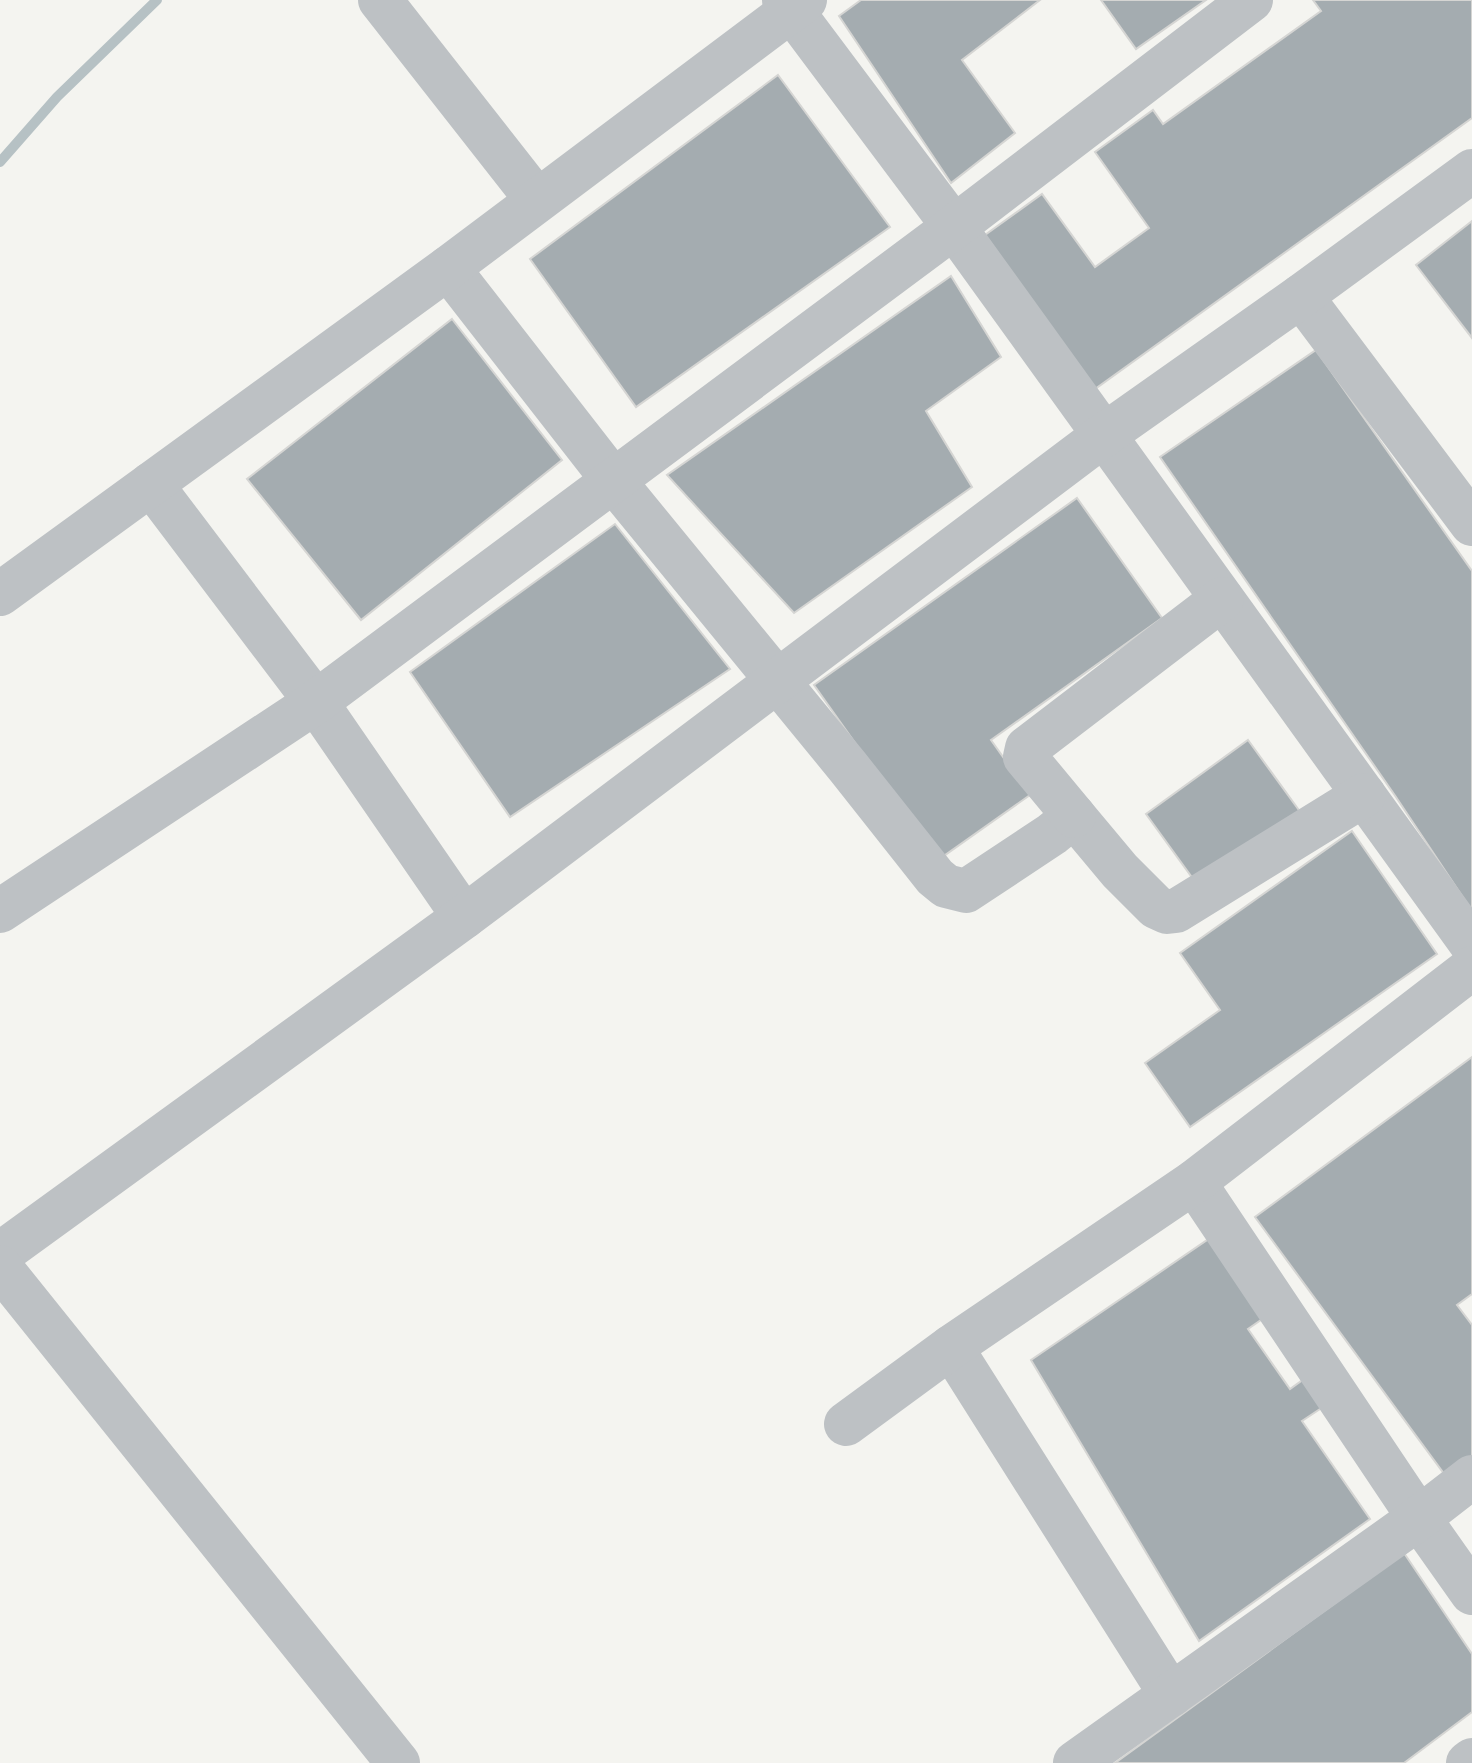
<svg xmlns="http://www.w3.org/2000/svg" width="1472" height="1763" font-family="'DM Sans',sans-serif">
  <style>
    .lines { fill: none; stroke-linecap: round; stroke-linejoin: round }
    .stream { stroke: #b6c1c4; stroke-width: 10 }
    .building { fill: #a4acb0; stroke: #d5d5d3; stroke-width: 2 }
    .minor { stroke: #bdc1c4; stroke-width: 44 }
  </style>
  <rect width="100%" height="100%" fill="#f4f4f0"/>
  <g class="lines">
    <polyline class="stream" points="0,162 57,97 157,0"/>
  </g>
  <g class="building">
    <polygon points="861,0 1040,0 962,60 1015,133 951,183 839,16"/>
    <polygon points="1101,0 1206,0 1136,49"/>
    <polygon points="1313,0 1472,0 1472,118 1095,389 985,235 1042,194 1095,267 1149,228 1095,152 1153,110 1163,124 1321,11"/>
    <polygon points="778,75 890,227 636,407 530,259"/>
    <polygon points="1472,221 1472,338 1416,265"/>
    <polygon points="951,276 1001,357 926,411 972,487 794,613 667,475"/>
    <polygon points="452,319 562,460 361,620 247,479"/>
    <polygon points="1316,350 1472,571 1472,911 1396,797 1160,457"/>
    <polygon points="1077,498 1162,618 991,740 1030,795 938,860 814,685"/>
    <polygon points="615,524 730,669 510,817 410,672"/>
    <polygon points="1248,740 1301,813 1199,887 1146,814"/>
    <polygon points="1352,831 1437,954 1190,1127 1145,1063 1220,1010 1180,953"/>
    <polygon points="1472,1057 1472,1294 1457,1305 1472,1325 1472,1456 1445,1475 1255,1217"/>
    <polygon points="1216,1234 1271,1313 1248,1329 1290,1389 1304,1379 1323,1407 1302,1421 1370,1519 1199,1641 1031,1360"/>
    <polygon points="1404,1553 1472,1654 1472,1712 1404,1763 1115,1763"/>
  </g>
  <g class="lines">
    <g class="minor">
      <polyline points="380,0 537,200"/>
      <polyline points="784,0 954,227 1472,945"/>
      <polyline points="448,268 613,480 848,767 935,877 946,886 966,891 1052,834 1074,816 1120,871 1156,907 1167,912 1176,911 1364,795"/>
      <polyline points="1301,296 1472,524"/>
      <polyline points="151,484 316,702 464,917"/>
      <polyline points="0,594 448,268 805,0"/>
      <polyline points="1074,816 1025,757 1027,748 1222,599"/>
      <polyline points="0,911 316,702 954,227 1251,0"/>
      <polyline points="1194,1182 1419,1518 1472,1593"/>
      <polyline points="0,1254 464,917 1104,435 1301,296 1472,171"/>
      <polyline points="0,1267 398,1763"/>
      <polyline points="951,1347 1171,1695"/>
      <polyline points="846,1424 951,1347 1194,1182 1472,968"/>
      <polyline points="1075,1763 1419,1518 1472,1477"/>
      <polyline points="1468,1763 1472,1760"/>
    </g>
  </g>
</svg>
